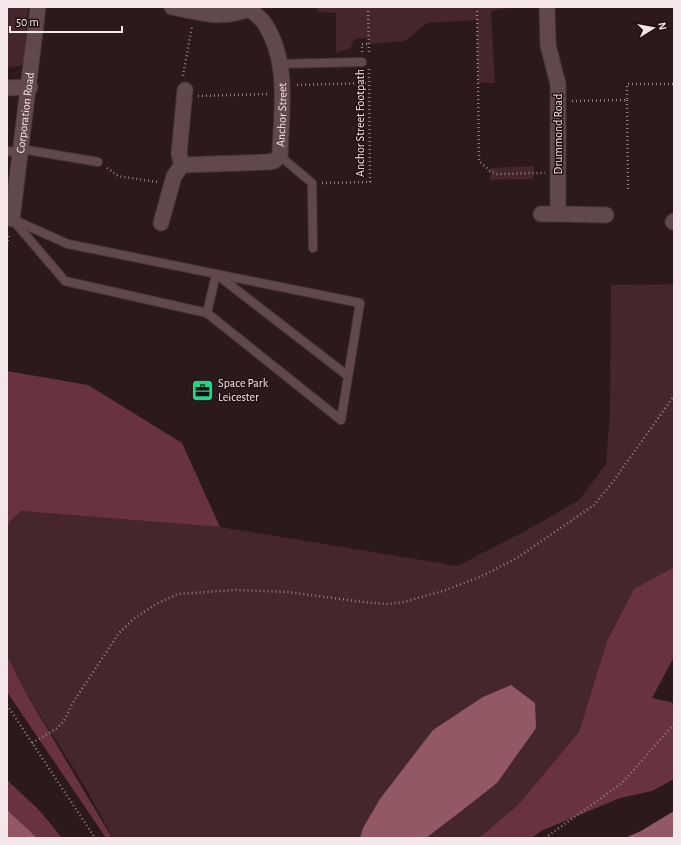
<svg xmlns="http://www.w3.org/2000/svg" width="681" height="845" font-family="'Alegreya Sans',sans-serif">
  <style>
    .green { fill: #45262c }
    .forest { fill: #68333f }
    .water { fill: #925965 }
    .lines { fill: none; stroke-linecap: round; stroke-linejoin: round }
    .service-casing { stroke: #473639; stroke-width: 10 }
    .minor-casing { stroke: #473639; stroke-width: 17 }
    .path { stroke: #908083; stroke-width: 2.5; stroke-dasharray: 1 3; stroke-linecap: butt }
    .service { stroke: #61484c; stroke-width: 8 }
    .minor { stroke: #61484c; stroke-width: 15 }
    .labels { text-anchor: middle; dominant-baseline: central; stroke-width: 3; stroke-linejoin: round; paint-order: stroke }
    .street-label { font-size: 12px; fill: #f5e7e9; stroke: #211013 }
    .poi-label { font-size: 12px; fill: #f5e7e9; stroke: #211013; text-anchor: start }
  </style>
  <rect width="100%" height="100%" fill="#2b191c"/>
  <g class="green">
    <polygon points="8,7 28,7 23,65 7,68"/>
    <polygon points="318,7 534,7 499,9 491,12 495,83 478,83 477,20 427,23 405,41 369,44 369,38 355,39 350,49 336,52 336,13 317,12"/>
    <polygon points="534,166 533,179 490,180 491,168"/>
    <polygon points="674,284 674,567 634,589 607,641 579,732 518,805 479,838 113,838 85,787 23,688 7,655 7,528 10,521 21,511 220,527 458,566 536,525 579,500 606,464 610,413 611,285"/>
  </g>
  <g class="forest">
    <polygon points="7,371 88,385 182,443 220,527 21,511 10,521 7,528"/>
    <polygon points="674,567 674,657 652,698 671,702 674,706 674,779 652,791 620,798 541,831 532,838 479,838 518,805 579,732 607,641 634,589"/>
    <polygon points="7,655 23,688 112,838 106,838 7,692"/>
    <polygon points="7,780 39,810 62,838 25,838 7,822"/>
  </g>
  <g class="water">
    <polygon points="511,685 535,703 536,728 497,783 460,812 426,838 360,838 363,828 380,799 433,730 483,697"/>
    <polygon points="7,810 37,838 7,838"/>
    <polygon points="674,811 674,838 625,838 641,831"/>
  </g>
  <g class="lines">
    <defs>
      <g id="service">
        <polyline points="279,64 362,62"/>
        <polyline points="21,149 98,162"/>
        <polyline points="7,151 21,153"/>
        <polyline points="280,156 312,183 313,248"/>
        <polygon points="12,219 68,244 360,303 341,420 207,313 65,281"/>
        <polyline points="207,313 216,274 348,376"/>
      </g>
      <g id="minor">
        <path d="M172,7C202,13 219,20 250,9"/>
        <polyline points="547,7 548,45 558,84 558,214 606,215"/>
        <polyline points="7,88 30,87"/>
        <path id="s1" d="M185,90L179,154L182,165L268,162L274,161L280,156C281,113 290,63 265,24C262,19 255,14 250,9V7"/>
        <polyline points="541,214 558,214"/>
        <path id="s2" d="M12,219L38,7"/>
        <polyline points="673,222 674,221"/>
        <polyline points="161,223 174,176 182,165"/>
      </g>
    </defs>
    <use href="#service" class="service-casing"/>
    <use href="#minor" class="minor-casing"/>
    <g class="path">
      <polyline points="368,7 369,54"/>
      <polyline points="477,7 479,161 490,171 497,174 545,173"/>
      <polyline points="362,52 362,44 369,44"/>
      <polyline points="362,73 363,83"/>
      <polyline points="183,76 192,26"/>
      <polyline points="297,85 369,83"/>
      <polyline points="198,96 269,94"/>
      <polyline points="627,100 628,190"/>
      <polyline points="572,101 627,100 627,84 674,84"/>
      <polyline points="107,168 118,176 157,182"/>
      <polyline points="322,183 370,182 369,69"/>
      <polyline points="7,245 9,233"/>
      <polyline points="7,705 95,838"/>
      <polyline points="32,743 56,729 64,721 72,704 119,633 135,618 156,604 178,594 235,590 288,592 363,602 388,604 404,602 443,591 480,577 517,558 594,505 612,483 674,396"/>
      <polyline points="545,838 622,783 674,724"/>
    </g>
    <use href="#service" class="service"/>
    <use href="#minor" class="minor"/>
  </g>
  <defs>
    <symbol id="office-square" viewBox="-11 -11 22 22"><rect x="-9" y="-9" width="18" height="18" rx="4" fill="#1ed888" stroke="#211013"/><path d="M-6-3h4V-5.5h4V-3h4V5H-6ZM-1-4.5V-3h2v-1.5ZM-6 0V1H6V0Z" fill="#111"/></symbol>
  </defs>
  <g fill-rule="evenodd">
    <use href="#office-square" x="190" y="378" width="25" height="25"/>
  </g>
  <g class="labels">
    <g class="street-label">
      <text stroke="none"><textPath href="#s2" startOffset="107">Corporation Road</textPath></text>
      <text stroke="none"><textPath href="#s1" startOffset="217">Anchor Street</textPath></text>
      <text transform="translate(360 123) rotate(-90)">Anchor Street Footpath</text>
      <text transform="translate(558 134) rotate(-90)">Drummond Road</text>
    </g>
    <g class="poi-label">
      <text x="218" y="383">Space Park<tspan x="218" dy="14">Leicester</tspan></text>
    </g>
  </g>
  <rect width="681" height="845" fill="none" stroke="#f5e7e9" stroke-width="16"/>
  <g transform="translate(653 28) rotate(79)" stroke="#211013" stroke-width="3" paint-order="stroke">
  <path d="M0-3L7 15L0 10L-7 15Z" fill="#f5e7e9"/>
  <text y="-6" font-size="11" font-weight="bold" text-anchor="middle" fill="#f5e7e9">N</text>
  </g>
  <path d="M10 26v6h112v-6" fill="none" stroke="#f5e7e9" stroke-width="2"/>
  <text x="16" y="26" font-size="12" fill="#f5e7e9" stroke="#211013" stroke-width="3" paint-order="stroke">50 m</text>
</svg>
